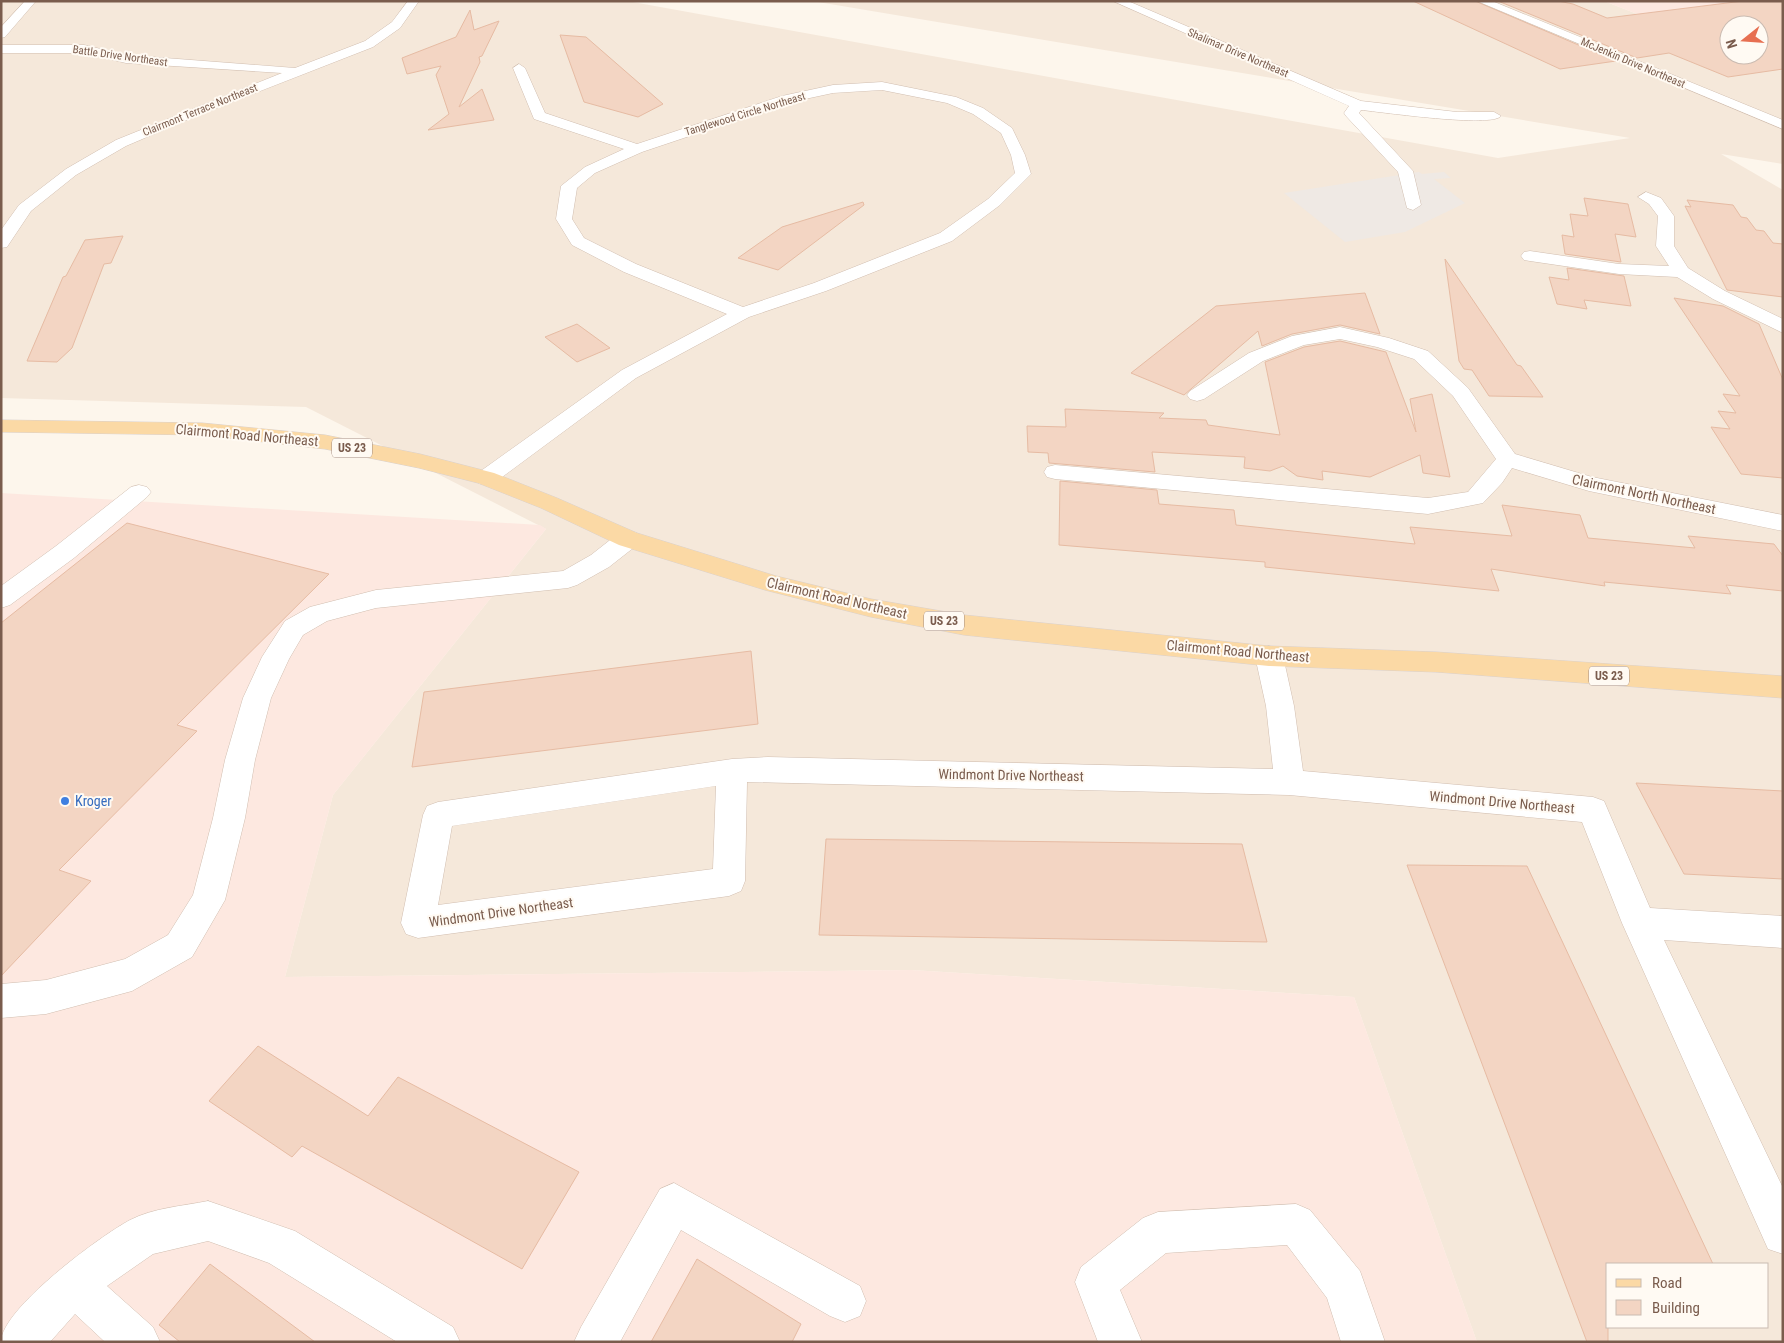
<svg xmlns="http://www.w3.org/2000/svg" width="1784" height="1343" font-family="'Roboto Condensed',sans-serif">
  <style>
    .residential { fill: #f5e8da; fill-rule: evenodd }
    .commercial { fill: #fde8e0 }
    .industrial { fill: #efe9e4 }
    .building { fill: #f3d5c3; stroke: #e6bba3; fill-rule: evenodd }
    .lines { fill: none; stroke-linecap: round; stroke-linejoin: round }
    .minor-casing { stroke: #d1beb0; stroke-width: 1 }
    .major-casing { stroke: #dad1cd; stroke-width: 1 }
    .minor { fill: #fff; fill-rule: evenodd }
    .major { fill: #fbd9a5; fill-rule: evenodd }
    .shop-dot { fill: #3f7fe0; stroke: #fffaf3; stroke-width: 2 }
    .labels { text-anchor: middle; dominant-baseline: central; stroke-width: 4; stroke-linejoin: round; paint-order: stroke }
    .far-street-label { font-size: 11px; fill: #7a5c4d; stroke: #fffaf3 }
    .shield { fill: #fffaf3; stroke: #a28b7f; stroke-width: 1 }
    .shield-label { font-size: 12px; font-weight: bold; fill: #7a5c4d }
    .street-label { font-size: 14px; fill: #7a5c4d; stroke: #fffaf3 }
    .shop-label { font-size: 14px; fill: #366cbe; stroke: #fffaf3; text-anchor: start }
  </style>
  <rect width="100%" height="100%" fill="#fdf6ec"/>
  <path class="residential" d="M1,1H627L1498,158L1630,138L812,1H1604L1729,50V55H1741L1783,71V164L1721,154L1783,190V1342H1477L1354,997L911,970L285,977L333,795L546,529L306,407L1,398ZM1608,1264H1768V1327H1608Z"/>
  <g class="commercial">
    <polygon points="1604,1 1783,1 1783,71 1741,55 1759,55 1759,25 1729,25 1729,50"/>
    <polygon points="1,493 540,525 546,529 333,795 285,977 911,970 1354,997 1477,1342 1,1342"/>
  </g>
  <polygon class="industrial" points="1419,172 1422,174 1444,172 1451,178 1434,179 1465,203 1405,232 1345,242 1284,193"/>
  <g class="building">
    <polygon points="1413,1 1475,1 1616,61 1560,69"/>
    <path d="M1498,1H1558L1573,4L1607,18L1743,1H1783V69L1728,77L1669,53L1637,58ZM1729,25H1759V55H1729Z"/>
    <polygon points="470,10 474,30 499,21 482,56 479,57 480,62 459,107 482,89 494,120 428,130 449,114 436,75 441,66 407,74 402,58 456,37"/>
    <polygon points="560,35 586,37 663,104 638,117 584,102"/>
    <polygon points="1584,198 1628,204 1636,237 1615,234 1621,262 1565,254 1562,235 1574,237 1570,214 1588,216"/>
    <polygon points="1687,200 1733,205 1741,217 1747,218 1756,230 1764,231 1773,243 1783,244 1783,297 1727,290 1685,206 1691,207"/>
    <polygon points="863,202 864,205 778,270 738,258 782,227"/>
    <polygon points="123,236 111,263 104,264 72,348 57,362 27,361 63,277 66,276 85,240"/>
    <polygon points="1445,259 1517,365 1521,366 1543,397 1489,396 1472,370 1464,369 1459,361"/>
    <polygon points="1567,268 1624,276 1631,306 1584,300 1587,309 1557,304 1549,277 1569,280"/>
    <polygon points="1365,293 1380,334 1340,325 1292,334 1262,346 1258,331 1184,395 1131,373 1216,306"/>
    <polygon points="1674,298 1723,306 1759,324 1783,380 1783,478 1741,474 1711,427 1730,429 1718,411 1736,413 1723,394 1740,396"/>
    <polygon points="577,324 610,348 577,362 545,337"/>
    <polygon points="1340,341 1386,352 1416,432 1410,399 1432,394 1450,477 1423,473 1420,455 1370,477 1322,471 1323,480 1297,476 1283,466 1270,471 1244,468 1245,457 1152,452 1155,472 1049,463 1048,453 1028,452 1027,426 1066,427 1065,409 1164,413 1159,418 1206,420 1208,425 1280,435 1265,362 1304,347"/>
    <polygon points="1060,481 1157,490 1159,504 1234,510 1236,525 1415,544 1410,527 1512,536 1502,505 1580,515 1588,538 1695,548 1688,536 1774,544 1783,556 1783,591 1726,585 1731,594 1604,582 1605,586 1491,569 1499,591 1265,567 1265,562 1059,545"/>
    <polygon points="127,523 329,574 177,725 197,731 59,870 91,881 1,976 1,623"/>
    <polygon points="751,651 758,724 412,767 424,692"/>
    <polygon points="1636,783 1783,791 1783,879 1684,874"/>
    <polygon points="826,839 1242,844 1267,942 819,935"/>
    <polygon points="1407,865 1527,866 1713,1264 1608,1264 1608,1342 1587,1342"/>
    <polygon points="258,1046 368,1116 398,1077 579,1172 522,1269 302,1146 292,1157 209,1101"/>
    <polygon points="697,1259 801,1324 792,1342 651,1342"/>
    <polygon points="210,1264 315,1342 180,1342 159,1325"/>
  </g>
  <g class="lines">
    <defs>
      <g id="minor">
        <polygon points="25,1 36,1 5,37 1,38 1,27"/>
        <polygon points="408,1 419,1 400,28 373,47 196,116 126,146 76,175 31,211 7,247 1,248 1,230 19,205 66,169 116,140 282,73 126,63 84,53 1,53 1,45 84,45 126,55 295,68 365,41 392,22"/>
        <path d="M1113,1H1128L1361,101L1457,112H1494L1501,116C1492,128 1382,112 1361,110L1359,113L1413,171L1421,205L1413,210L1407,208L1398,172L1346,116L1344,113L1349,106Z"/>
        <polygon points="1477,1 1492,1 1783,120 1783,129"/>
        <path d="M519,64L525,68L545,113L637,144L782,96L833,85L882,82L956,97L983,108L1012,128L1025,155L1031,174L1000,205L952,241L826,291L749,317L636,378L494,483L486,485L478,483L475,478L478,473L622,370L727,314L624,272L572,245L556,219L561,186L585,167L624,149L534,119L513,68ZM882,90L947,103L973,114L1001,133L1011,155L1015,173L988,199L940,233L814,283L743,307L636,264L584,238L572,219L577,188L595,173L642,152L791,102L833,93Z"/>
        <polygon points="1646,192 1661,198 1674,216 1674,246 1688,268 1725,291 1783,319 1783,333 1713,299 1677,277 1619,274 1530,261 1524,260 1521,256 1524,252 1530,251 1619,264 1669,266 1656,246 1658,216 1649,204 1638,197"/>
        <polygon points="1340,327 1389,338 1428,351 1468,388 1515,454 1592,477 1783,515 1783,531 1589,491 1512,468 1502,483 1483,503 1428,514 1055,479 1047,477 1044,472 1047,467 1055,465 1428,498 1468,492 1496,459 1453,396 1414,359 1377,347 1340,339 1304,345 1263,361 1204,399 1197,401 1190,399 1187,395 1190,391 1249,353 1292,336"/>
        <polygon points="139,485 147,487 151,492 147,497 74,558 10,605 1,608 1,586 56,546 131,487"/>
        <polygon points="628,531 637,533 640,539 637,545 609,567 577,585 568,588 376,608 327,621 303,635 289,659 271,698 255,760 245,818 225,900 192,957 132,991 46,1014 1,1018 1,984 46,980 125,959 168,935 193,895 213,818 225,760 243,698 262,657 285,621 310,607 376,590 563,571 591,555 619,533"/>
        <path d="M1269,646L1279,649L1283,656L1294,706L1303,771L1593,797L1604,801L1650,908L1783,916V948L1664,940L1783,1188V1254L1768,1249L1622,923L1582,822L1289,795L747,782L745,881L741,891L729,896L418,938L406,934L401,923L423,815L427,806L438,802L732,759L768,757L1273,769L1266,706L1255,656L1259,649ZM716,786L713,869L438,905L452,826Z"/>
        <polygon points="674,1183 860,1286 866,1301 860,1316 845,1322 830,1316 681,1230 620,1342 574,1342 581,1327 660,1189"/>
        <path d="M208,1201L295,1231L453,1327L460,1342H397L269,1263L208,1241L153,1254L107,1286L153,1327L160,1342H105L75,1314L50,1342H1C1,1309 100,1236 130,1220C153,1208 183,1206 208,1201Z"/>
        <polygon points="1296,1204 1310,1210 1360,1271 1385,1342 1341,1342 1327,1298 1287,1245 1166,1253 1120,1290 1142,1342 1098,1342 1075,1282 1081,1267 1143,1218 1158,1212"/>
      </g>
      <polygon id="major" points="1,420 202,423 325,435 420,454 494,473 557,498 637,533 776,576 871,599 964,615 1269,646 1436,652 1783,676 1783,698 1436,672 1269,666 964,635 871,617 765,590 619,545 541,508 478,483 419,468 325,449 202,435 1,432"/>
    </defs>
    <use href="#minor" class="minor-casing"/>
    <use href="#major" class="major-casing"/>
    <use href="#minor" class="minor"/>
    <use href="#major" class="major"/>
  </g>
  <circle class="shop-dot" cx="65" cy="801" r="5"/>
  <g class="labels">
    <g class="far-street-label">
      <text transform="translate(1238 53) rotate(23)">Shalimar Drive Northeast</text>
      <text transform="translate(120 56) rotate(8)">Battle Drive Northeast</text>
      <text transform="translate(1633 63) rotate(23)">McJenkin Drive Northeast</text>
      <text transform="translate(200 110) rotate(-22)">Clairmont Terrace Northeast</text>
      <text transform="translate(745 114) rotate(-17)">Tanglewood Circle Northeast</text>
    </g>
    <g class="shield">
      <rect x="332" y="438.5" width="40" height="19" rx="4"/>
      <rect x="924" y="611.5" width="40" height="19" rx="4"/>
      <rect x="1589" y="666.5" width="40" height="19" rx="4"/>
    </g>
    <g class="shield-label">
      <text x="352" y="448">US 23</text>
      <text x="944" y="621">US 23</text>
      <text x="1609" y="676">US 23</text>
    </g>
    <g class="street-label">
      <text transform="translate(247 435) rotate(5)">Clairmont Road Northeast</text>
      <text transform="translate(1644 494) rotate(12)">Clairmont North Northeast</text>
      <text transform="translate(837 598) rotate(13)">Clairmont Road Northeast</text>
      <text transform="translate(1238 651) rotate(5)">Clairmont Road Northeast</text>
      <text transform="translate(1011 775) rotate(1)">Windmont Drive Northeast</text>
      <text transform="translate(1502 802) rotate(5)">Windmont Drive Northeast</text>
      <text transform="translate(501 912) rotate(-8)">Windmont Drive Northeast</text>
    </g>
    <g class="shop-label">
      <text x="75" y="801">Kroger</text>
    </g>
  </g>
  <rect width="1784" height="1343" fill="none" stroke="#7a5c4d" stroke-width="5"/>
  <rect x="1606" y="1263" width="162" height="65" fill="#fffaf3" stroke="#cabbb1"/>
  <rect x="1616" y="1279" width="25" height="8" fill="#fbd9a5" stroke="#cabbb1"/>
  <text x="1652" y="1288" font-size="15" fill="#7a5c4d">Road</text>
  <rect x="1616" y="1300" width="25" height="15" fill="#f3d5c3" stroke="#cabbb1"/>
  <text x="1652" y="1313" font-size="15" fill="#7a5c4d">Building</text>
  <g transform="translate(1744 40) rotate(253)"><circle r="24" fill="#fffaf3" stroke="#cabbb1"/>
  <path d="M0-4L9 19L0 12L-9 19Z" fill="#e76f51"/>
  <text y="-8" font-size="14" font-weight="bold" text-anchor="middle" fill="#7a5c4d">N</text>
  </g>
</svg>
